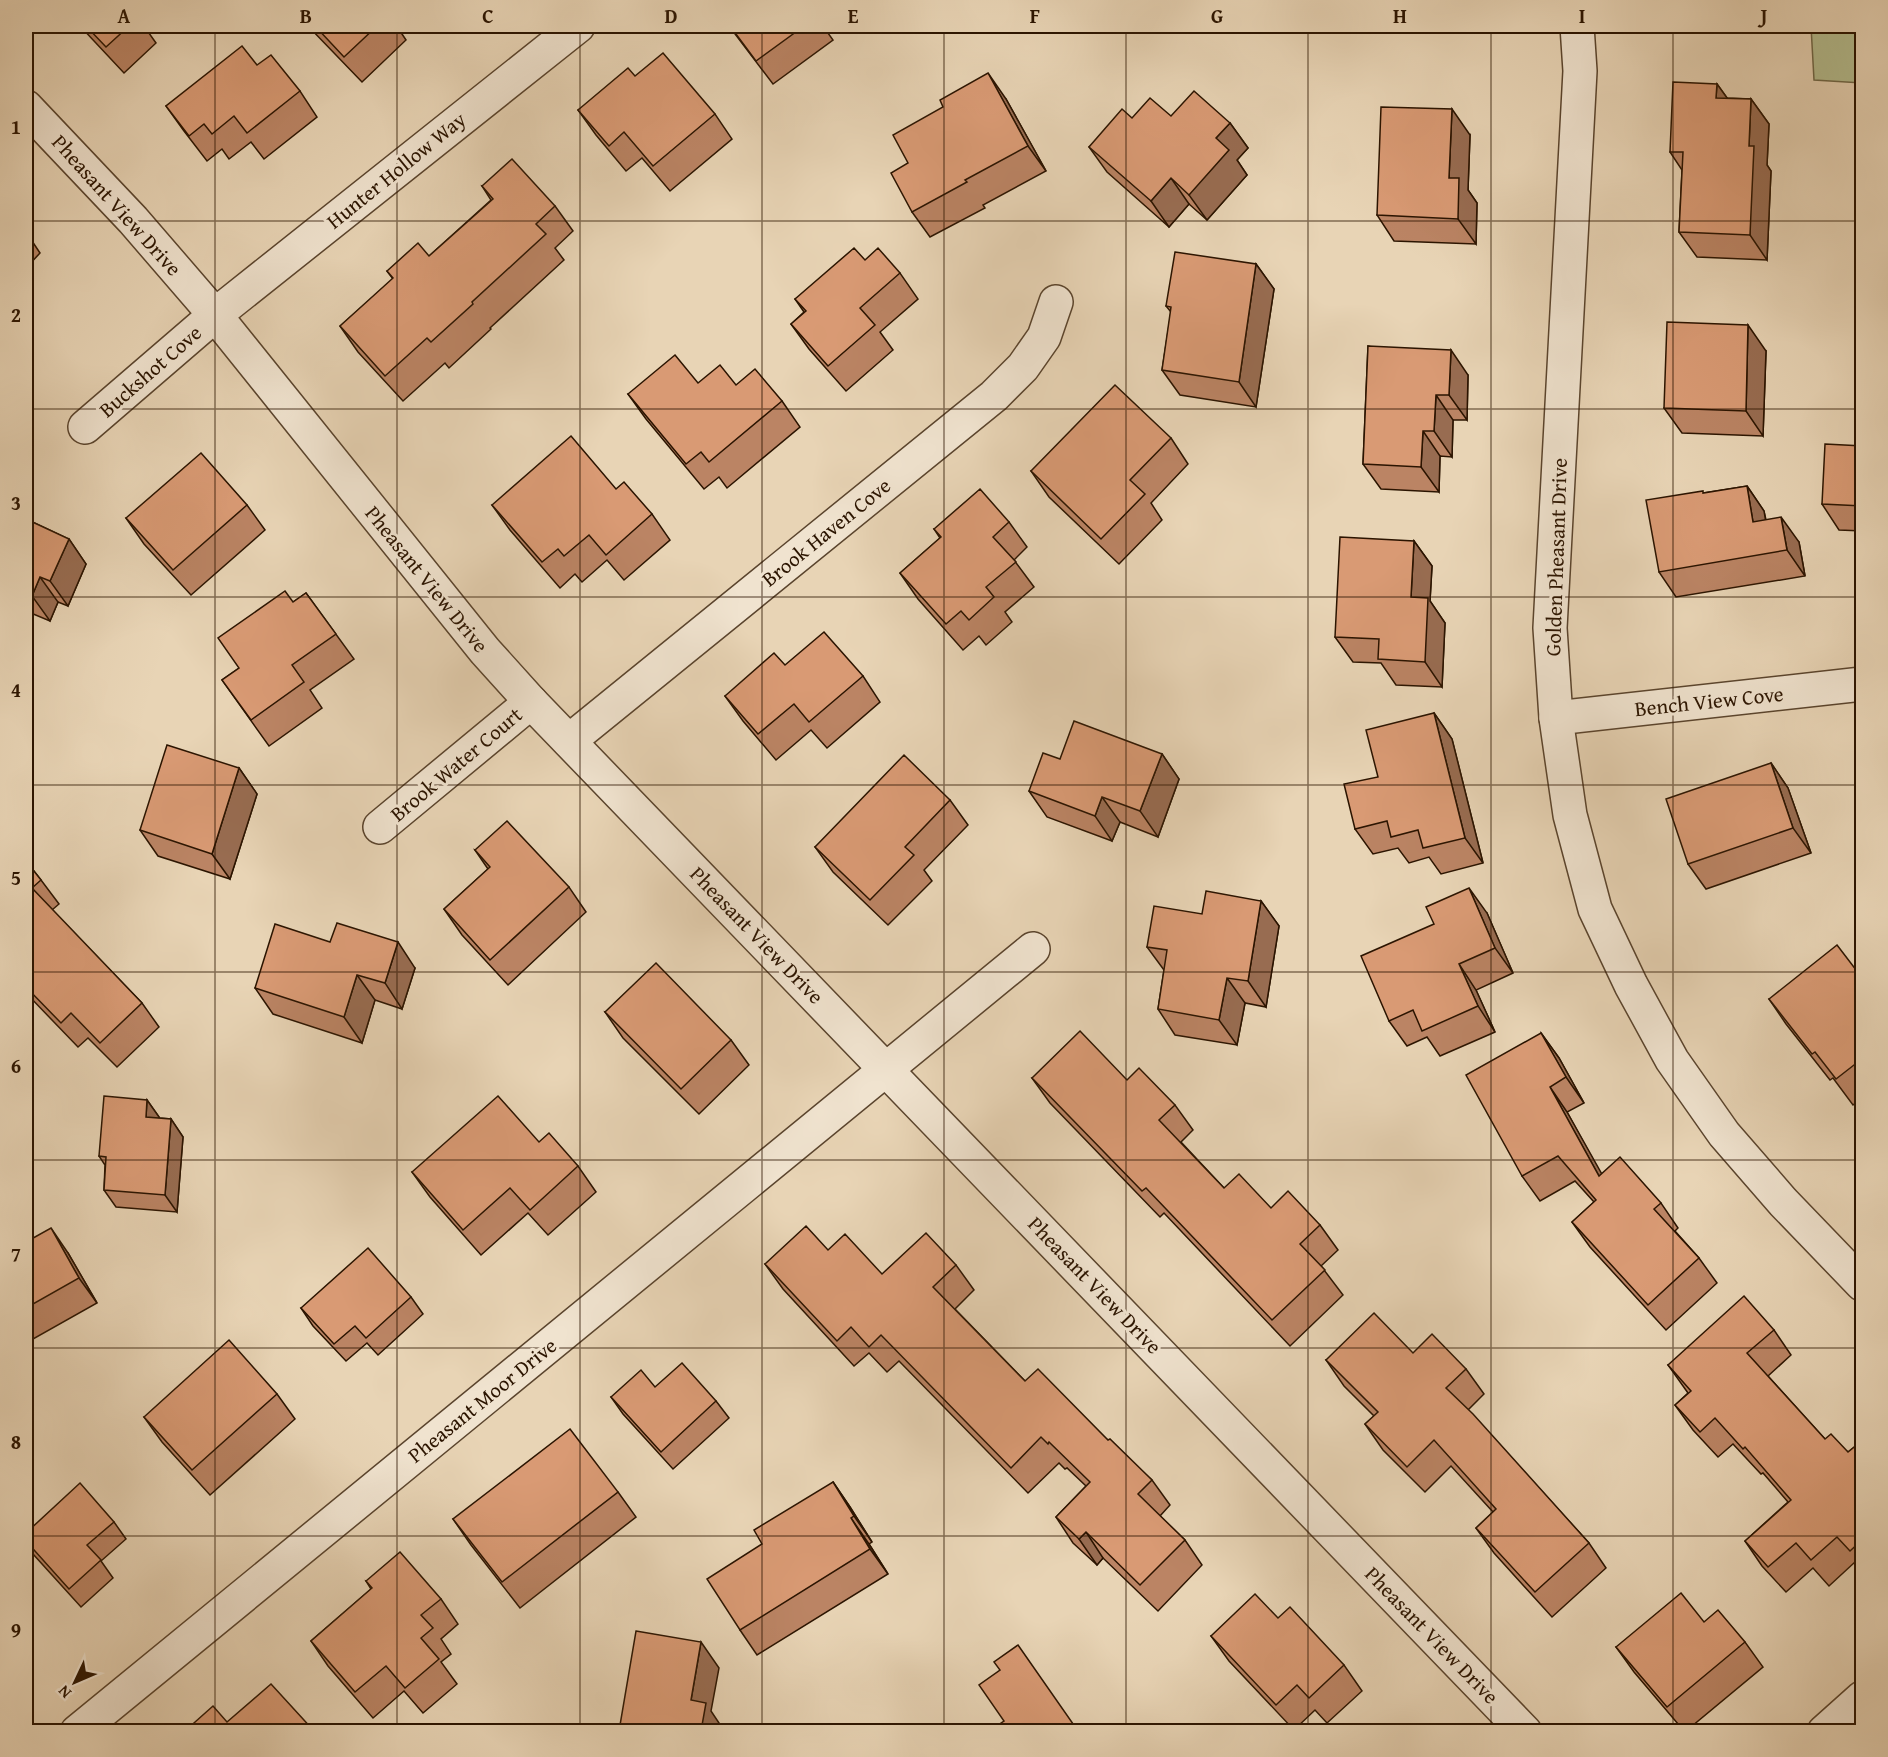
<svg xmlns="http://www.w3.org/2000/svg" width="1888" height="1757" font-family="'Gentium Book Plus',serif">
  <style>
    .green { fill: #b4bd8f; stroke: #706848; stroke-width: 1.5 }
    .lines { fill: none; stroke-linecap: round; stroke-linejoin: round }
    .minor-casing { stroke: #5a442d; stroke-width: 36 }
    .minor { stroke: #f0e3cf; stroke-width: 33 }
    .wall { fill: #bb8464; stroke: #2b1400; stroke-width: 1.5 }
    .shaded-wall { fill: #986c51; stroke: #2b1400; stroke-width: 1.5 }
    .building { fill: #d99a74; stroke: #2b1400; stroke-width: 1.5 }
    .grid { fill: none; stroke: #2b1400; stroke-width: 1.5; stroke-opacity: 0.55 }
    .labels { text-anchor: middle; dominant-baseline: central; stroke-width: 6; stroke-linejoin: round; paint-order: stroke }
    .street-label { font-size: 21px; fill: #2b1400; stroke: #f0e3cf }
    .neatline { fill: none; stroke: #2b1400; stroke-width: 2 }
    .grid-label { font-size: 20px; text-anchor: middle; font-weight: bold; fill: #2b1400 }
  </style>
  <rect width="100%" height="100%" fill="#e8d4b5"/>
  <filter id="stains"><feTurbulence type="fractalNoise" baseFrequency=".00333" numOctaves="4"/><feColorMatrix values="0 0 0 0 .2 0 0 0 0 .09 0 0 0 0 .02 0 0 0 .5 -.17"/></filter>
  <radialGradient id="worn" r=".72"><stop offset=".6" stop-color="#630" stop-opacity="0"/><stop offset="1" stop-color="#630" stop-opacity=".3"/></radialGradient>
  <polygon class="green" points="1811,26 1862,26 1862,83 1814,80"/>
  <g class="lines">
    <defs>
      <g id="minor">
        <polyline points="1577,26 1580,71 1550,628 1556,718 1570,815 1595,909 1631,985 1672,1060 1724,1134 1783,1202 1862,1284"/>
        <polyline points="26,107 133,220 215,315 485,651 531,702 1525,1732"/>
        <polyline points="85,427 215,315 578,26"/>
        <polyline points="1556,718 1862,684"/>
        <polyline points="569,741 994,396 1023,367 1044,337 1056,302"/>
        <polyline points="380,827 531,702"/>
        <polyline points="77,1732 1033,949"/>
        <polyline points="1824,1732 1862,1698"/>
      </g>
    </defs>
    <use href="#minor" class="minor-casing"/>
    <use href="#minor" class="minor"/>
  </g>
  <g class="wall">
    <polygon points="80,26 150,26 146,29 156,43 124,73"/>
    <polygon points="308,26 400,26 398,28 406,40 362,82"/>
    <polygon points="729,26 823,26 833,40 773,84"/>
    <polygon points="1367,26 1438,26 1371,31"/>
    <polygon points="1683,26 1712,26 1685,29"/>
    <polygon points="257,65 300,91 317,117 264,159 251,142 229,159 222,149 207,161 184,131 166,106"/>
    <polygon points="635,76 715,114 732,139 670,191 642,158 626,171 596,135 578,110"/>
    <polygon points="1717,84 1727,98 1751,99 1769,124 1767,165 1771,171 1767,260 1697,257 1679,232 1682,170 1670,152"/>
    <polygon points="1006,99 1046,171 983,205 985,208 930,237 912,212 908,163"/>
    <polygon points="1171,116 1230,123 1248,148 1237,160 1247,175 1207,220 1189,204 1169,227 1107,172 1089,147 1132,118"/>
    <polygon points="1470,135 1468,190 1477,203 1476,244 1394,241 1377,215"/>
    <polygon points="482,186 555,206 573,231 555,248 564,260 490,328 491,329 449,368 445,363 403,401 358,352 340,326 393,279 387,271 429,256 491,200"/>
    <polygon points="26,232 40,253 26,268"/>
    <polygon points="865,260 900,273 918,299 880,332 893,350 846,391 809,349 791,324 804,312 795,299"/>
    <polygon points="1256,264 1274,289 1256,407 1180,395 1162,370 1171,312 1166,306"/>
    <polygon points="1368,346 1468,375 1467,420 1453,420 1452,457 1440,456 1439,492 1381,489 1363,464"/>
    <polygon points="1766,351 1763,436 1682,433 1664,408"/>
    <polygon points="698,383 736,385 782,401 800,427 727,488 719,477 704,489 646,419 628,394"/>
    <polygon points="1171,438 1188,464 1151,503 1162,520 1119,564 1049,497 1031,471"/>
    <polygon points="1863,446 1863,531 1839,530 1822,504"/>
    <polygon points="1747,486 1764,511 1766,520 1799,542 1805,576 1676,597 1659,572 1704,493"/>
    <polygon points="616,489 652,514 670,540 624,580 607,560 582,582 575,574 560,588 510,530 492,505"/>
    <polygon points="247,505 265,530 191,595 144,544 126,518"/>
    <polygon points="26,519 69,539 86,564 68,606 58,602 50,621 26,611"/>
    <polygon points="1009,522 1027,547 1014,560 1034,587 1005,612 1012,622 986,645 979,636 963,650 918,599 900,573 940,538 934,529"/>
    <polygon points="1414,541 1432,566 1430,601 1445,623 1442,687 1396,685 1381,663 1353,662 1335,637"/>
    <polygon points="306,593 354,659 310,690 322,708 269,746 222,680 239,668 293,602"/>
    <polygon points="785,665 863,676 880,702 827,748 811,730 776,760 743,721 725,696"/>
    <polygon points="1434,713 1452,739 1483,863 1441,874 1429,857 1409,863 1398,848 1373,854 1355,829 1378,777"/>
    <polygon points="1162,754 1179,779 1158,837 1120,822 1112,841 1047,817 1029,791 1060,759"/>
    <polygon points="1771,763 1788,788 1811,853 1706,889 1688,864"/>
    <polygon points="239,768 257,794 230,879 158,856 140,830"/>
    <polygon points="950,800 968,825 924,870 932,881 888,925 833,872 815,847"/>
    <polygon points="475,850 569,887 586,912 508,985 462,935 444,909 488,869"/>
    <polygon points="26,861 41,880 59,904 52,910 142,1003 159,1027 117,1067 88,1038 78,1047 26,993"/>
    <polygon points="1261,901 1279,926 1266,1007 1245,1003 1237,1045 1175,1035 1158,1009 1164,970 1147,947 1202,914"/>
    <polygon points="1487,913 1513,973 1476,990 1495,1032 1440,1056 1427,1037 1407,1046 1389,1021"/>
    <polygon points="330,942 415,968 402,1009 375,1000 362,1043 273,1014 255,988"/>
    <polygon points="1863,979 1863,1097 1853,1105 1833,1078 1830,1080 1786,1024 1769,999"/>
    <polygon points="605,1012 731,1040 749,1065 699,1114 623,1038"/>
    <polygon points="1541,1033 1559,1058 1584,1103 1567,1112 1601,1174 1661,1203 1678,1228 1675,1231 1699,1258 1717,1283 1666,1330 1590,1247 1572,1222 1594,1202 1575,1181 1540,1201 1522,1176"/>
    <polygon points="1032,1078 1127,1080 1175,1105 1193,1130 1181,1142 1224,1188 1271,1208 1320,1225 1338,1250 1321,1266 1343,1295 1290,1346 1164,1213 1160,1217 1050,1103"/>
    <polygon points="147,1100 159,1117 159,1118 171,1119 183,1137 177,1212 116,1207 104,1190 105,1165 99,1156"/>
    <polygon points="539,1142 578,1166 596,1192 548,1235 528,1213 481,1255 430,1197 412,1172"/>
    <polygon points="26,1242 68,1253 97,1303 26,1343"/>
    <polygon points="828,1250 882,1274 956,1265 974,1290 955,1309 1025,1381 1108,1440 1152,1480 1170,1505 1160,1516 1185,1540 1202,1565 1158,1611 1103,1558 1097,1565 1073,1543 1056,1517 1086,1486 1067,1468 1065,1469 1059,1463 1028,1493 899,1361 887,1372 869,1353 854,1366 783,1289 765,1264"/>
    <polygon points="411,1297 423,1314 378,1355 367,1343 346,1361 313,1326 301,1308"/>
    <polygon points="1774,1330 1791,1355 1768,1376 1825,1439 1848,1452 1863,1440 1863,1571 1855,1562 1829,1586 1813,1568 1786,1592 1762,1566 1745,1541 1788,1502 1763,1473 1761,1474 1733,1444 1718,1457 1693,1430 1675,1405 1688,1393 1668,1365"/>
    <polygon points="1413,1353 1466,1369 1484,1394 1468,1410 1589,1543 1606,1568 1552,1617 1494,1553 1476,1528 1493,1512 1451,1466 1425,1492 1383,1450 1365,1424 1374,1416 1344,1386 1326,1360"/>
    <polygon points="655,1387 716,1401 729,1418 673,1469 623,1414 611,1397"/>
    <polygon points="277,1394 295,1419 210,1495 162,1442 144,1417"/>
    <polygon points="833,1482 850,1507 872,1542 869,1544 888,1574 757,1655 740,1630 762,1544"/>
    <polygon points="618,1492 636,1517 520,1608 471,1545 453,1519"/>
    <polygon points="114,1522 126,1539 101,1561 113,1578 81,1607 33,1554 26,1543 26,1533"/>
    <polygon points="366,1581 441,1599 458,1624 441,1639 451,1654 441,1662 457,1684 423,1713 404,1691 373,1718 328,1666 311,1641 371,1589"/>
    <polygon points="1278,1618 1344,1665 1362,1691 1327,1723 1315,1710 1294,1730 1229,1661 1211,1636"/>
    <polygon points="1704,1622 1745,1642 1763,1667 1686,1731 1684,1731 1634,1672 1616,1647"/>
  </g>
  <g class="shaded-wall">
    <polygon points="988,73 1006,99 1046,171 1028,146"/>
    <polygon points="1717,84 1735,109 1716,98"/>
    <polygon points="1751,99 1769,124 1767,165 1771,171 1767,260 1750,235 1749,146"/>
    <polygon points="1452,109 1470,135 1468,190 1477,203 1476,244 1458,219 1449,178"/>
    <polygon points="1230,123 1248,148 1237,160 1247,175 1207,220 1189,195 1216,138"/>
    <polygon points="1171,178 1189,204 1169,227 1151,201"/>
    <polygon points="1256,264 1274,289 1256,407 1239,382"/>
    <polygon points="1748,325 1766,351 1763,436 1746,411"/>
    <polygon points="1451,350 1468,375 1467,420 1449,395"/>
    <polygon points="1436,395 1453,420 1452,457 1434,431"/>
    <polygon points="1423,431 1440,456 1439,492 1421,467"/>
    <polygon points="1747,486 1764,511 1770,547 1753,522"/>
    <polygon points="1781,517 1799,542 1805,576 1787,550"/>
    <polygon points="69,539 86,564 68,606 50,581"/>
    <polygon points="1414,541 1432,566 1430,601 1445,623 1442,687 1425,662 1411,597"/>
    <polygon points="40,577 58,602 50,621 32,596"/>
    <polygon points="1434,713 1452,739 1483,863 1465,838"/>
    <polygon points="1162,754 1179,779 1158,837 1140,811"/>
    <polygon points="1771,763 1788,788 1811,853 1793,828"/>
    <polygon points="239,768 257,794 230,879 212,854"/>
    <polygon points="1102,797 1120,822 1112,841 1095,816"/>
    <polygon points="1469,888 1487,913 1513,973 1495,948"/>
    <polygon points="1261,901 1279,926 1266,1007 1248,981"/>
    <polygon points="398,942 415,968 402,1009 385,983"/>
    <polygon points="1459,964 1476,990 1495,1032 1478,1006"/>
    <polygon points="357,975 375,1000 362,1043 344,1017"/>
    <polygon points="1227,978 1245,1003 1237,1045 1219,1020"/>
    <polygon points="1541,1033 1559,1058 1584,1103 1566,1077"/>
    <polygon points="1550,1087 1567,1112 1617,1201 1599,1176"/>
    <polygon points="147,1100 159,1117 158,1134 146,1117"/>
    <polygon points="171,1119 183,1137 177,1212 165,1195"/>
    <polygon points="51,1228 68,1253 97,1303 79,1278"/>
    <polygon points="833,1482 850,1507 872,1542 854,1516"/>
    <polygon points="851,1518 869,1544 888,1574 870,1549"/>
    <polygon points="1086,1532 1103,1558 1097,1565 1079,1539"/>
    <polygon points="701,1642 719,1668 711,1711 723,1729 723,1731 701,1731 691,1700"/>
  </g>
  <g class="building">
    <polygon points="86,26 129,26 106,47"/>
    <polygon points="315,26 377,26 344,57"/>
    <polygon points="730,26 804,26 756,61"/>
    <polygon points="242,46 257,65 271,55 300,91 247,133 234,116 212,134 204,124 189,136 166,106"/>
    <polygon points="663,53 715,114 653,166 624,132 609,146 578,110 628,68 635,76"/>
    <polygon points="988,73 1028,146 965,180 967,182 912,212 891,173 908,163 893,135 943,107 940,100"/>
    <polygon points="1673,82 1717,84 1716,98 1751,99 1749,146 1754,146 1750,235 1679,232 1683,152 1670,152"/>
    <polygon points="1194,91 1230,123 1216,138 1229,150 1189,195 1171,178 1151,201 1089,147 1122,109 1132,118 1150,98 1171,116"/>
    <polygon points="1381,107 1452,109 1449,178 1459,178 1458,219 1377,215"/>
    <polygon points="512,159 555,206 536,224 546,234 472,302 473,304 431,342 427,338 385,376 340,326 393,278 387,271 418,243 429,256 493,199 482,186"/>
    <polygon points="854,248 865,260 878,248 900,273 860,308 875,325 828,366 791,324 806,311 795,299"/>
    <polygon points="1175,252 1256,264 1239,382 1162,370 1171,307 1166,306"/>
    <polygon points="1667,322 1748,325 1746,411 1664,408"/>
    <polygon points="1368,346 1451,350 1449,395 1436,395 1434,431 1423,431 1421,467 1363,464"/>
    <polygon points="675,355 698,383 720,365 736,385 755,369 782,401 709,462 701,452 686,464 628,394"/>
    <polygon points="1115,385 1171,438 1130,480 1145,494 1101,539 1031,471"/>
    <polygon points="571,436 616,489 624,482 652,514 606,555 589,535 564,556 558,549 542,562 492,505"/>
    <polygon points="1825,444 1863,446 1863,506 1822,504"/>
    <polygon points="201,453 247,505 173,570 126,518"/>
    <polygon points="1747,486 1753,522 1781,517 1787,550 1659,572 1646,500 1703,491 1703,493"/>
    <polygon points="980,489 1009,522 993,537 1016,562 986,587 994,597 969,620 961,611 946,624 900,573 941,537 934,529"/>
    <polygon points="26,519 69,539 50,581 40,577 32,596 26,593"/>
    <polygon points="1340,537 1414,541 1411,597 1428,598 1425,662 1378,659 1379,639 1335,637"/>
    <polygon points="285,591 293,602 306,593 336,634 292,665 304,682 251,720 222,680 239,668 218,638"/>
    <polygon points="824,632 863,676 809,722 794,704 758,734 725,696 774,653 785,665"/>
    <polygon points="1434,713 1465,838 1423,848 1418,830 1391,837 1387,821 1355,829 1344,784 1378,777 1366,730"/>
    <polygon points="1074,721 1162,754 1140,811 1102,797 1095,816 1029,791 1043,753 1060,759"/>
    <polygon points="167,745 239,768 212,854 140,830"/>
    <polygon points="904,755 950,800 905,847 914,855 870,900 815,847"/>
    <polygon points="1771,763 1793,828 1688,864 1666,799"/>
    <polygon points="507,821 569,887 490,960 444,909 490,867 475,850"/>
    <polygon points="26,861 41,880 32,888 142,1003 100,1043 71,1013 61,1023 26,987"/>
    <polygon points="1469,888 1495,948 1459,964 1478,1006 1422,1031 1413,1010 1389,1021 1361,956 1434,924 1426,907"/>
    <polygon points="1206,891 1261,901 1248,981 1227,978 1219,1020 1158,1009 1167,950 1147,947 1154,906 1202,914"/>
    <polygon points="337,923 398,942 385,983 357,975 344,1017 255,988 275,924 330,942"/>
    <polygon points="1837,945 1863,979 1863,1058 1836,1079 1815,1052 1812,1054 1769,999"/>
    <polygon points="656,963 731,1040 681,1089 605,1012"/>
    <polygon points="1080,1031 1127,1080 1139,1068 1175,1105 1159,1120 1224,1188 1239,1174 1271,1208 1288,1191 1320,1225 1300,1244 1325,1270 1272,1320 1146,1188 1142,1191 1032,1078"/>
    <polygon points="1541,1033 1566,1077 1550,1087 1599,1176 1620,1157 1661,1203 1654,1209 1699,1258 1648,1305 1572,1222 1596,1200 1558,1156 1522,1176 1466,1075"/>
    <polygon points="104,1096 147,1100 146,1117 171,1119 165,1195 104,1190 106,1157 99,1156"/>
    <polygon points="498,1096 539,1142 549,1133 578,1166 530,1210 510,1188 463,1230 412,1172"/>
    <polygon points="806,1226 828,1250 845,1234 882,1274 926,1233 956,1265 933,1287 1025,1381 1038,1369 1108,1440 1110,1439 1152,1480 1138,1494 1185,1540 1140,1585 1086,1532 1079,1539 1056,1517 1090,1482 1049,1442 1048,1444 1041,1437 1011,1468 881,1335 869,1347 851,1327 837,1341 765,1264"/>
    <polygon points="51,1228 79,1278 26,1308 26,1242"/>
    <polygon points="368,1248 411,1297 366,1338 355,1326 334,1344 301,1308"/>
    <polygon points="1744,1296 1774,1330 1747,1353 1825,1439 1831,1434 1848,1452 1863,1440 1863,1539 1850,1551 1837,1537 1811,1560 1796,1543 1768,1567 1745,1541 1791,1500 1745,1447 1743,1449 1715,1418 1700,1432 1675,1405 1691,1391 1668,1365"/>
    <polygon points="1374,1313 1413,1353 1432,1334 1466,1369 1446,1388 1473,1414 1589,1543 1535,1592 1476,1528 1496,1509 1434,1440 1407,1467 1365,1424 1378,1412 1326,1360"/>
    <polygon points="229,1340 277,1394 192,1470 144,1417"/>
    <polygon points="682,1363 716,1401 661,1452 611,1397 641,1370 655,1387"/>
    <polygon points="570,1429 618,1492 502,1582 453,1519"/>
    <polygon points="833,1482 854,1516 851,1518 870,1549 740,1630 707,1579 762,1544 754,1530"/>
    <polygon points="80,1483 114,1522 87,1545 101,1560 69,1589 26,1541 26,1533"/>
    <polygon points="400,1552 441,1599 421,1615 433,1628 421,1638 439,1659 405,1688 386,1666 355,1692 311,1641 372,1588 366,1581"/>
    <polygon points="1681,1593 1704,1622 1718,1610 1745,1642 1667,1707 1616,1647"/>
    <polygon points="1255,1594 1278,1618 1290,1607 1344,1665 1309,1698 1297,1685 1276,1705 1211,1636"/>
    <polygon points="636,1631 701,1642 691,1700 706,1703 701,1731 619,1731"/>
    <polygon points="1018,1645 1078,1731 989,1731 1004,1721 979,1685 1000,1670 994,1662"/>
    <polygon points="271,1684 314,1731 185,1731 213,1706 227,1722"/>
  </g>
  <path class="grid" d="M215,26V1732M397,26V1732M580,26V1732M762,26V1732M944,26V1732M1126,26V1732M1308,26V1732M1491,26V1732M1673,26V1732M26,221H1862M26,409H1862M26,597H1862M26,785H1862M26,972H1862M26,1160H1862M26,1348H1862M26,1536H1862"/>
  <g class="labels">
    <g class="street-label">
      <text transform="translate(396 170) rotate(-39)">Hunter Hollow Way</text>
      <text transform="translate(117 205) rotate(48)">Pheasant View Drive</text>
      <text transform="translate(150 371) rotate(-41)">Buckshot Cove</text>
      <text transform="translate(826 532) rotate(-39)">Brook Haven Cove</text>
      <text transform="translate(1556 557) rotate(-88)">Golden Pheasant Drive</text>
      <text transform="translate(427 579) rotate(51)">Pheasant View Drive</text>
      <text transform="translate(1709 701) rotate(-6)">Bench View Cove</text>
      <text transform="translate(456 764) rotate(-40)">Brook Water Court</text>
      <text transform="translate(757 935) rotate(46)">Pheasant View Drive</text>
      <text transform="translate(1095 1285) rotate(46)">Pheasant View Drive</text>
      <text transform="translate(482 1400) rotate(-39)">Pheasant Moor Drive</text>
      <text transform="translate(1432 1635) rotate(46)">Pheasant View Drive</text>
    </g>
  </g>
  <rect width="1888" height="1757" fill="none" stroke="#e8d4b5" stroke-width="66"/>
  <g transform="translate(75 1682) rotate(226)" stroke="#f0e3cf" stroke-width="4.5" paint-order="stroke">
  <path d="M0-4.5L10 22L0 15L-10 22Z" fill="#2b1400"/>
  <text y="-9" font-size="16" font-weight="bold" text-anchor="middle" fill="#2b1400">N</text>
  </g>
  <rect x="33" y="33" width="1822" height="1691" class="neatline"/>
  <g class="grid-label">
    <text x="124" y="23">A</text>
    <text x="306" y="23">B</text>
    <text x="488" y="23">C</text>
    <text x="671" y="23">D</text>
    <text x="853" y="23">E</text>
    <text x="1035" y="23">F</text>
    <text x="1217" y="23">G</text>
    <text x="1400" y="23">H</text>
    <text x="1582" y="23">I</text>
    <text x="1764" y="23">J</text>
    <text x="16" y="134">1</text>
    <text x="16" y="322">2</text>
    <text x="16" y="510">3</text>
    <text x="16" y="697">4</text>
    <text x="16" y="885">5</text>
    <text x="16" y="1073">6</text>
    <text x="16" y="1261">7</text>
    <text x="16" y="1449">8</text>
    <text x="16" y="1637">9</text>
  </g>
  <rect width="100%" height="100%" filter="url(#stains)"/>
  <rect width="100%" height="100%" fill="url(#worn)"/>
</svg>
